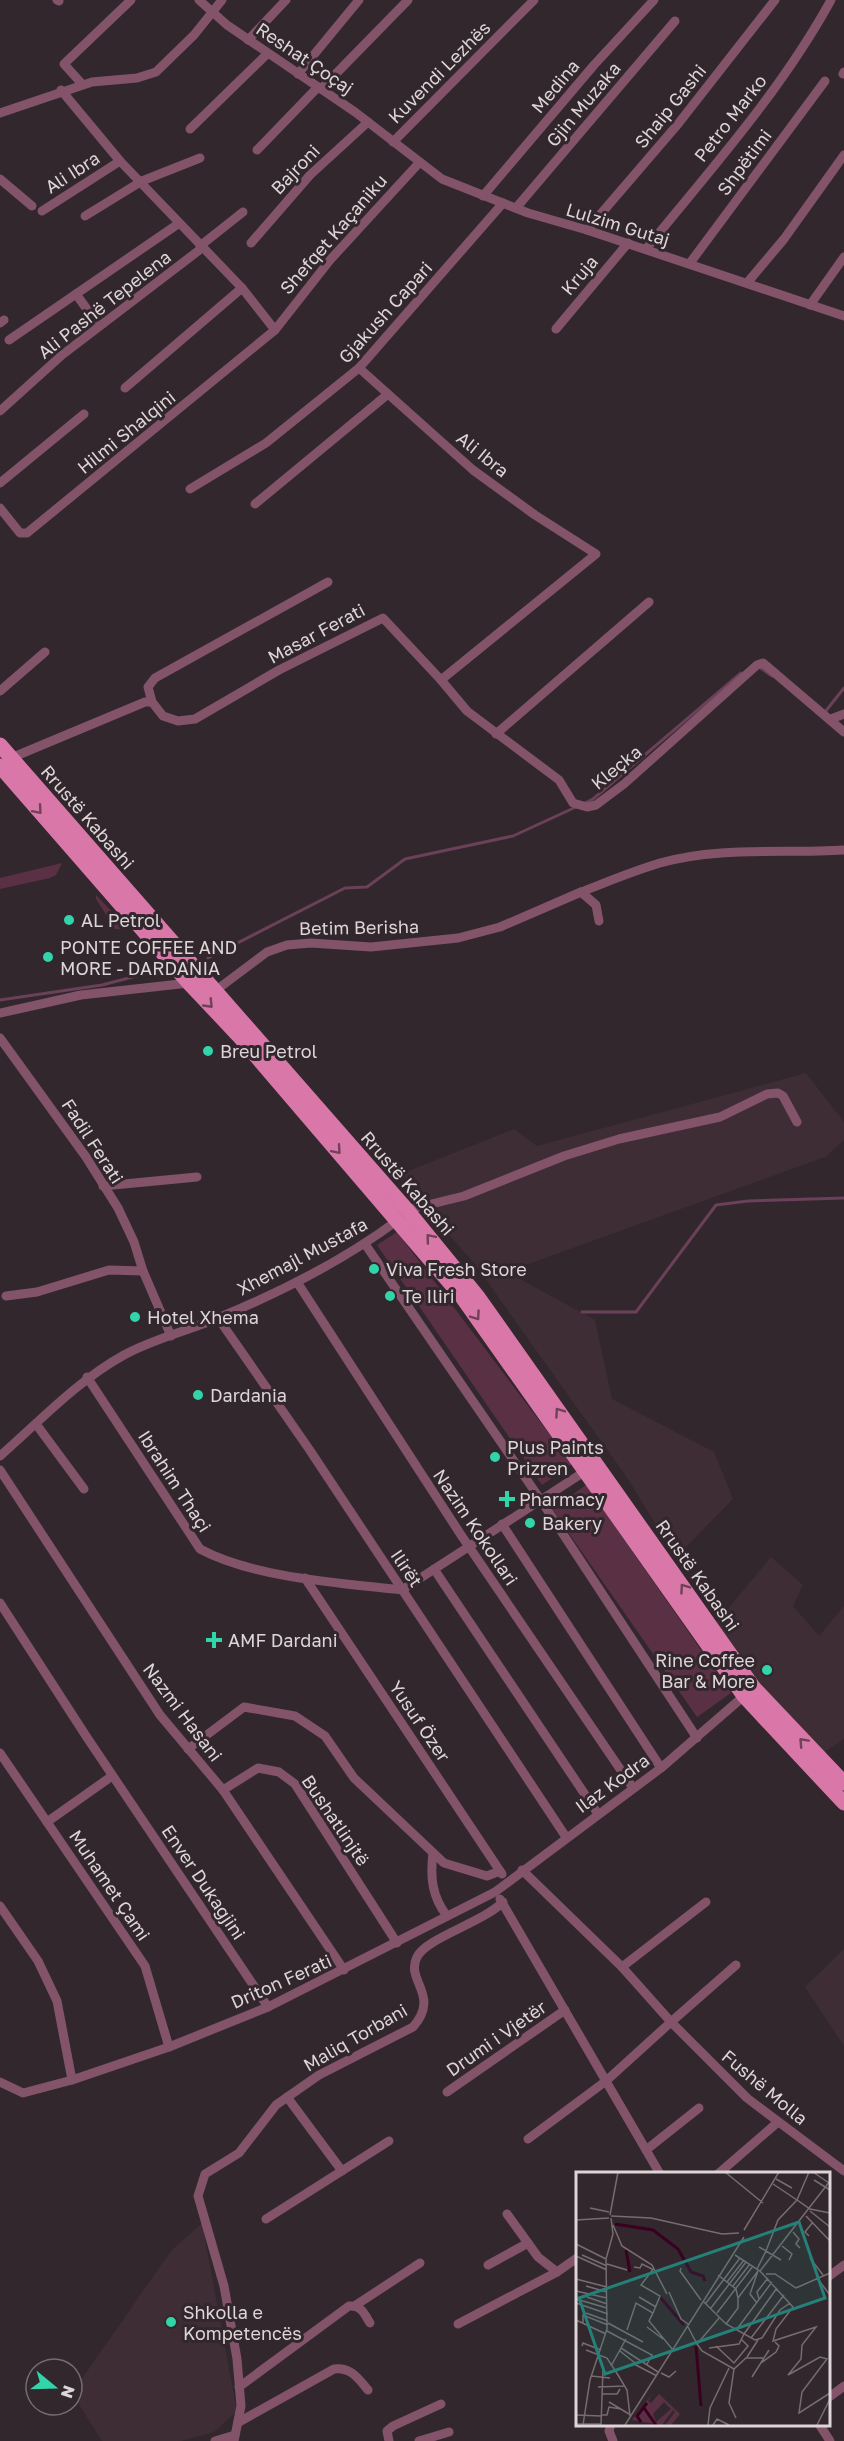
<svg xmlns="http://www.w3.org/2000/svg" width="844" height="2441" font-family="'Golos Text',sans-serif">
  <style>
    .built { fill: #3f2d35 }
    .green { fill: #5a3045 }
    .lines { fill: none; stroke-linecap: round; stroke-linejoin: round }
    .stream { stroke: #6b4059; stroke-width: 3 }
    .minor { stroke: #83536a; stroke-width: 9 }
    .primary { stroke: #da77a9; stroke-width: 15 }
    .oneway { stroke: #6d4358 }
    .poi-dot { fill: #32d4a9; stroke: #32272c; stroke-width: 2 }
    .labels { text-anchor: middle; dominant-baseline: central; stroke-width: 6; stroke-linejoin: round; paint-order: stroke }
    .street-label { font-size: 18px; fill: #ddd5d8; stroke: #32272c }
    .poi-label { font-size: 18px; fill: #ddd5d8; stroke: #32272c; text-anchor: start }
    .inset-river { fill: none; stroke: #3a0022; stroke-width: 3 }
    .inset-road { fill: none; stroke: #766d71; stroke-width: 1.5 }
    .view { fill: #248079; fill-opacity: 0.15; stroke: #248079; stroke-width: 3 }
    .inset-edge { fill: none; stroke: #ddd5d8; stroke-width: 3 }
  </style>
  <rect width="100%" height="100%" fill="#32272c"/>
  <g class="built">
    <polygon points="806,1073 844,1122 844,1140 825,1157 520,1267 494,1265 595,1320 612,1399 714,1452 733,1499 676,1557 626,1476 474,1263 396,1176 514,1129 537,1146"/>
    <polygon points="771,1557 803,1585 793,1606 819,1636 844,1606 844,1739 823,1753 753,1682 716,1623"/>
    <polygon points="844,1949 844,2046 805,1987"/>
    <polygon points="202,2223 237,2411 214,2432 181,2441 102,2441 72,2393 171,2251"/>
  </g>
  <g class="green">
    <polygon points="62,863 56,875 50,878 0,889 0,878"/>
    <polygon points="96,895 122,922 121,929 115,929 96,899"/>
    <polygon points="397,1232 572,1464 542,1485 377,1245"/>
    <polygon points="586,1485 731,1693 697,1717 552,1509"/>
  </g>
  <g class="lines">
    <g class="stream">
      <polyline points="758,666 772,676"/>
      <polyline points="825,712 844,688"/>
      <polyline points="585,803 593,799 741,673"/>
      <polyline points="208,958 345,888 367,887 405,859 513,836 576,807"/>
      <polyline points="0,1000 102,985 167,968"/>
      <polyline points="582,1312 636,1312 716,1205 748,1201 844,1198"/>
    </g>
    <g class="minor">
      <polyline points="57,0 59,1"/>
      <polyline points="199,0 227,25 355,112 442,179 528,213 587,230 844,316"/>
      <polyline points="248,40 286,0"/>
      <polyline points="298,74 359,0"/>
      <polyline points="843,74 844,72"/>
      <polyline points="82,84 64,64 131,0"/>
      <polyline points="321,89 408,0"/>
      <polyline points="61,90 120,161 242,288 275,330"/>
      <polyline points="0,113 92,82 137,78 156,72 194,35 222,0"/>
      <polyline points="190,129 267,54"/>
      <polyline points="393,142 534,0"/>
      <polyline points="257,150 318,87"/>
      <polyline points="0,179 32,206"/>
      <polyline points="483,196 594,65 654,0"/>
      <polyline points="516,208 675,21"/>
      <polyline points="42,211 120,161"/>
      <polyline points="85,216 142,181 200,158"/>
      <polyline points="587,230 678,124 775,0"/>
      <polyline points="251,243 310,175 368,122"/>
      <polyline points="200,246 243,212"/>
      <path d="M646,249C711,169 781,91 831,0"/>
      <polyline points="690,263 825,81"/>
      <polyline points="747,283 784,239 844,155"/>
      <polyline points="76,294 99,326"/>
      <polyline points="810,305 844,257"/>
      <polyline points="0,323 4,320"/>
      <polyline points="556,329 628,243"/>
      <polyline points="9,340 178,224"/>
      <polyline points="125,388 242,288"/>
      <polyline points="0,411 62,355 202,248"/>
      <polyline points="0,483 84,414"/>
      <polyline points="190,489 266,443 359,368 503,203"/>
      <polyline points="255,504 388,394"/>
      <polyline points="0,508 20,533 27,533 275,330 330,260 419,163"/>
      <polyline points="328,582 155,678 148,687 152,702 163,716 178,721 195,719 279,670 383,618 441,680 596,554 535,515 473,470 359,368"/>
      <polyline points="441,680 467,711 559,780 573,803 587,807 596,805 624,784 757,665 763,663 844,732"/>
      <polyline points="0,691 45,652"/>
      <polyline points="831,719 844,714"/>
      <polyline points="496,734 649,602"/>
      <polyline points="11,758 145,702 152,702"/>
      <path d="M581,892C607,882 633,871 660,863C719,846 783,854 844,850"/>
      <polyline points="215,991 267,952 287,945 311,943 371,947 458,938 500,927 581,892 596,905 599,921"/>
      <polyline points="0,1013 81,995 189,983"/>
      <polyline points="0,1038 86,1157 118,1208 134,1242 143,1271 171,1336"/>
      <polyline points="103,1186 197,1177"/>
      <polyline points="407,1210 464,1196 564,1156 619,1139 720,1117 767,1094 778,1093 783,1096 797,1122"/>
      <polyline points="365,1244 540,1499 697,1738"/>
      <polyline points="297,1282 461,1535 633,1788"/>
      <polyline points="6,1296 37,1292 109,1270 143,1271"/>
      <polyline points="218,1318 309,1449 566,1837"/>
      <path d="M87,1377L200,1549C254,1578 340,1583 402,1590L587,1470"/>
      <polyline points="36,1424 84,1489"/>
      <path d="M0,1456C40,1421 77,1381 124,1355C153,1339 187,1331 218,1318C281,1292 343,1261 398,1220"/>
      <polyline points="0,1470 160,1715 223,1790 344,1970"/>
      <polyline points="502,1524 661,1768"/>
      <polyline points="434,1569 598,1814"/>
      <polyline points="305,1578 502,1874"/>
      <polyline points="0,1603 86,1736 268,2007"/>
      <polyline points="188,1749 244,1707 295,1716 325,1736 354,1778 444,1863 487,1876 500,1871"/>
      <polyline points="0,1753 145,1966 169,2047"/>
      <polyline points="223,1790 258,1768 279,1772 295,1784 397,1943"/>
      <polyline points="47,1822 112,1776"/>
      <path d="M433,1853C430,1877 432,1897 447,1916"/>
      <polyline points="522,1870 622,1967 671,2022 606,2081 528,2139"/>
      <polyline points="500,1899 660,2174"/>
      <polyline points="0,1906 38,1961 57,2001 72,2080"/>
      <polyline points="736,1965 671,2022 747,2098 844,2171"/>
      <polyline points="622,1967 706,1902"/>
      <polyline points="0,2082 23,2093 72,2080 169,2047 268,2007 495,1892 661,1768 744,1696"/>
      <polyline points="447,2092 565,2010"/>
      <polyline points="287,2097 342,2171"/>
      <polyline points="646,2150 699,2108"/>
      <polyline points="718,2174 778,2122"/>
      <polyline points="507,2214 538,2257 557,2272 577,2258"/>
      <polyline points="266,2219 389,2141"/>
      <polyline points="488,2265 528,2243"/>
      <polyline points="828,2277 844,2265"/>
      <polyline points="356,2305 420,2263"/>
      <polyline points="458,2324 557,2272"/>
      <path d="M239,2387L349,2306C361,2305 364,2313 370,2323"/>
      <polyline points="828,2398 844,2386"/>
      <path d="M239,2422L334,2369C351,2367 358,2378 368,2390"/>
      <polyline points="611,2424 609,2431 613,2441"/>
      <polyline points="819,2424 830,2441"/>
      <polyline points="215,2441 235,2435"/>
      <path d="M234,2441L241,2406L237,2359L224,2286L198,2196L205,2174L239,2153L276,2105L319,2075L413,2027C441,1995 405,1981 417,1957C426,1938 482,1923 503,1902"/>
      <polyline points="389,2441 387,2431 393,2426 441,2404"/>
      <polyline points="419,2441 449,2432"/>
    </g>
    <g class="primary">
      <polyline points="0,745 407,1210 478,1297 754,1688 844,1783"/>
      <polyline points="0,766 189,983 238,1035 462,1297 744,1696 844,1803"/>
    </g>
  </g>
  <defs><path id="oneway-chevron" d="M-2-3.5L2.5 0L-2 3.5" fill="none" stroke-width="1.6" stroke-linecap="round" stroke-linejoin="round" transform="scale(1.5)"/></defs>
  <g class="oneway">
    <use href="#oneway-chevron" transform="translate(38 810) rotate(49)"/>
    <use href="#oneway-chevron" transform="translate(209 1004) rotate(46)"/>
    <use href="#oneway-chevron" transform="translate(337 1150) rotate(49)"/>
    <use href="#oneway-chevron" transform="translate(430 1238) rotate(-130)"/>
    <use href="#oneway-chevron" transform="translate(476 1316) rotate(55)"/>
    <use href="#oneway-chevron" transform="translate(559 1412) rotate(-125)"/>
    <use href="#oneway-chevron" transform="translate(684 1588) rotate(-125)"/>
    <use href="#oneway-chevron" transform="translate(803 1742) rotate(-133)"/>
  </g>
  <g class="poi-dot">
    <circle cx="69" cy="920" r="6"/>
    <circle cx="48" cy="957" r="6"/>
    <circle cx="208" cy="1051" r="6"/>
    <circle cx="374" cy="1269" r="6"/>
    <circle cx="390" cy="1296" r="6"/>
    <circle cx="135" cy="1317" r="6"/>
    <circle cx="198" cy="1395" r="6"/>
    <circle cx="495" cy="1457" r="6"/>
    <path d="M504 1490h6v6h6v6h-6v6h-6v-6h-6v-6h6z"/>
    <circle cx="530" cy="1523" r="6"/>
    <path d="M211 1631h6v6h6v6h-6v6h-6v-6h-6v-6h6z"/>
    <circle cx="767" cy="1670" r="6"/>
    <circle cx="171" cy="2322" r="6"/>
  </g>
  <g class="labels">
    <g class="street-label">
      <text transform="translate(305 58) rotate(34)">Reshat Çoçaj</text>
      <text transform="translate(439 72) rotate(-45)">Kuvendi Lezhës</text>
      <text transform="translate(555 86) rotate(-50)">Medina</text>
      <text transform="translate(583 104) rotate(-50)">Gjin Muzaka</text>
      <text transform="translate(670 106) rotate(-51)">Shaip Gashi</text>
      <text transform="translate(730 118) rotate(-52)">Petro Marko</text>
      <text transform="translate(744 162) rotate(-53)">Shpëtimi</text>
      <text transform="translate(295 169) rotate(-46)">Bajroni</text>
      <text transform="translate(72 172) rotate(-33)">Ali Ibra</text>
      <text transform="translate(618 224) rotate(17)">Lulzim Gutaj</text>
      <text transform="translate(333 234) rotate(-49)">Shefqet Kaçaniku</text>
      <text transform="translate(579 275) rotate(-50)">Kruja</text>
      <text transform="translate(104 304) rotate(-38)">Ali Pashë Tepelena</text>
      <text transform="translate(385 312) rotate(-48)">Gjakush Capari</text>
      <text transform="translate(126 432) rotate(-39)">Hilmi Shalqini</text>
      <text transform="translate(483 454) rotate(39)">Ali Ibra</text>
      <text transform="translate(316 633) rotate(-28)">Masar Ferati</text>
      <text transform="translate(616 767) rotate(-39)">Kleçka</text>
      <text transform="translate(88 817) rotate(49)">Rrustë Kabashi</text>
      <text transform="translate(359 927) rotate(-1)">Betim Berisha</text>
      <text transform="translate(93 1141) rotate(57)">Fadil Ferati</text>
      <text transform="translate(408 1183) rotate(49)">Rrustë Kabashi</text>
      <text transform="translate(302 1256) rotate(-28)">Xhemajl Mustafa</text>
      <text transform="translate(175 1481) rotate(57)">Ibrahim Thaçi</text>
      <text transform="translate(476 1527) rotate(56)">Nazim Kokollari</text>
      <text transform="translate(407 1568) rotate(56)">Ilirët</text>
      <text transform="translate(698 1575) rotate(55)">Rrustë Kabashi</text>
      <text transform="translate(183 1712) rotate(53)">Nazmi Hasani</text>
      <text transform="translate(420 1721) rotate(56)">Yusuf Özer</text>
      <text transform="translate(612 1783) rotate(-36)">Ilaz Kodra</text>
      <text transform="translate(336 1820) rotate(56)">Bushatlinjtë</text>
      <text transform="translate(204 1882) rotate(56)">Enver Dukagjini</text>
      <text transform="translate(110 1885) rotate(56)">Muhamet Çami</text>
      <text transform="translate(281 1981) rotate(-24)">Driton Ferati</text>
      <text transform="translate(355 2037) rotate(-30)">Maliq Torbani</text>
      <text transform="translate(496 2038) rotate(-35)">Drumi i Vjetër</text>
      <text transform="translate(765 2087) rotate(40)">Fushë Molla</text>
    </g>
    <g class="poi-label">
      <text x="81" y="920">AL Petrol</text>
      <text x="60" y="947">PONTE COFFEE AND<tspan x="60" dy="21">MORE - DARDANIA</tspan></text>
      <text x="220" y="1051">Breu Petrol</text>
      <text x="386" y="1269">Viva Fresh Store</text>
      <text x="402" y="1296">Te Iliri</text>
      <text x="147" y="1317">Hotel Xhema</text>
      <text x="210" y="1395">Dardania</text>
      <text x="507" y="1447">Plus Paints<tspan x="507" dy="21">Prizren</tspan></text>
      <text x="519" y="1499">Pharmacy</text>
      <text x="542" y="1523">Bakery</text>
      <text x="228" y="1640">AMF Dardani</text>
      <text x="755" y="1660" text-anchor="end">Rine Coffee<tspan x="755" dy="21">Bar &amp; More</tspan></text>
      <text x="183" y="2312">Shkolla e<tspan x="183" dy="21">Kompetencës</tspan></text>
    </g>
  </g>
  <g transform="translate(576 2172)">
    <rect width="254" height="254" fill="#32272c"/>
    <path d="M77,221L72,229L75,231L83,222L104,242L95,253L90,252L99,240L97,238L86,253L56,248ZM88,230L95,237L80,250L77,242Z" fill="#5a3045" fill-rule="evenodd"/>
    <path class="inset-river" d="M39,52L77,58L102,77L115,100L127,104L129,109M50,78L54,100M84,125L108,153M120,174L125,234M68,236L80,253M65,250L61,244L71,231"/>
    <path class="inset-road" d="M149,0L187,31M237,0L253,11M200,7L216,16M238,8L254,18M197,12L221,28L233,0M14,36L33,40M234,39L254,55M34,43L42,0M35,44L75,46L146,62L163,61M230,44L254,69M0,48L33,46M37,53L46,74L76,93L91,122M168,58L203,0M217,60L223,67L220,72L224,76M233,64L229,60L237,50M0,72L30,87M206,74L216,82L213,88M183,75L190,79L202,48L221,28L234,37L254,41M6,83L31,94M159,83L184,99L217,135L200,157L197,169L240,155L226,173L225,187L212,203L244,185L251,187L226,220L223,241L254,221M0,84L31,98M234,86L247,103M31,92L51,98M58,95L64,96L66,92L76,97M105,96L104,99L125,128M181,97L190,79L205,88M184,99L254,9M190,102H199L220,116L254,101M142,103L160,117L162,126V136L150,152M241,106L254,123M0,107L31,115M151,110L168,88M10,114L31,120M157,114L174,92M0,119L31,126M93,120L105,147L112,152M11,125L31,132M63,125L80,135M162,126L182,99M0,127L31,136M183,127L181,120L192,106M127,129L150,152L179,168L186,166M0,131L32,142M130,131L164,86M181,131L174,122L182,99M135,136L170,90M10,141L32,149M77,141L84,124L65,113L78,96M141,141L177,94M144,145L121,172L126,179L158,197L170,186H187M0,148L30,162M7,151V143L32,153M32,151L67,170M71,155L87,167M112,155L121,172M161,157L196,110M51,158L60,131L77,141L73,149L97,178M31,159L76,183L71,192M168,162L201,116M175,166L208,123M186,166L204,138L214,131M6,174L7,171L25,178M140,174L158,191L172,174L166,168M45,176L82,200M133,176L163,172L168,162M10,178L31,186L42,203L51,218L54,244M44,179L59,191M171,185L182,168M185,191L200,180L203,174L199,170M58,192L81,204M35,194L50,167M158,197L153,231L160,246M85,201L93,205L100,199M15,204L34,206M176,205L193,178M22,215L48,214M26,222H41L44,217M33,230L53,242M0,243L25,244M25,243H31L33,235L45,237M0,252H25M7,253L14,208L31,157L30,87L37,62L35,46M25,253L27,197M49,253L168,65M132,253L134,236L153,196M137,253L141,247L153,253M241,253L254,227"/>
    <path class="view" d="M223,50L249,126L29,202L3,126Z"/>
    <rect width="254" height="254" class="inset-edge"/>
  </g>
  <g transform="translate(54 2387) rotate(109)"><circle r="28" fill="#32272c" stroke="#766d71" stroke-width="1.5"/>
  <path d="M0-4.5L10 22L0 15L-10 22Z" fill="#32d4a9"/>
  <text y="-9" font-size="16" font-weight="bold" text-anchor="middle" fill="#ddd5d8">N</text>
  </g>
</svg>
